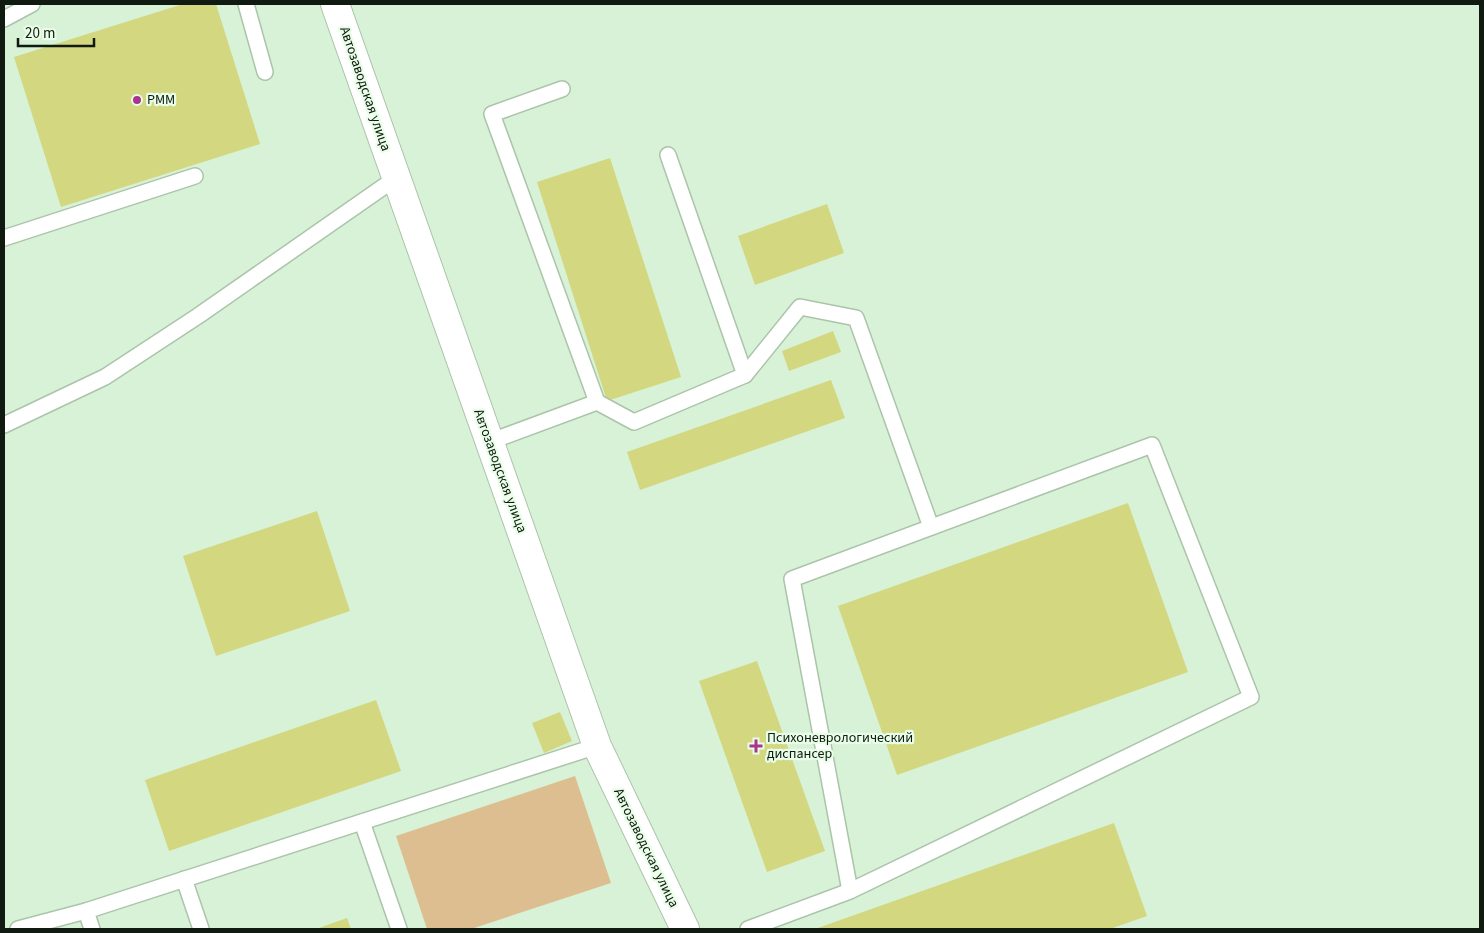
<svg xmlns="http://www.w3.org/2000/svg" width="1484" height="933" font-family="'Source Sans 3',sans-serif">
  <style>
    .green { fill: #dcbe91 }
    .building { fill: #d3d77f }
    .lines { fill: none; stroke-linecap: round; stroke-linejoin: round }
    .service-casing { stroke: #abc4aa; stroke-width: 18 }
    .secondary-casing { stroke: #abc4aa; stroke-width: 30 }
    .service { stroke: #fff; stroke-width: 15 }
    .secondary { stroke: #fff; stroke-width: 28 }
    .poi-dot { fill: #a9358e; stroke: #e9fee8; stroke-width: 2 }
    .labels { text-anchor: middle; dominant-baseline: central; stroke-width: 4.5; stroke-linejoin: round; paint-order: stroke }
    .street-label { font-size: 14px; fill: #111a10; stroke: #e9fee8 }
    .poi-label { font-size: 14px; fill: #111a10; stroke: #e9fee8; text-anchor: start }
  </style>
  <rect width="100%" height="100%" fill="#d8f2d7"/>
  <polygon class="green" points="575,776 611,883 471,929 427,929 396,836"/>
  <g class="building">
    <polygon points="183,4 216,4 260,144 61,207 14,57"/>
    <polygon points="610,158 681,377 607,401 537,182"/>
    <polygon points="827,204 844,253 755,285 738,236"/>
    <polygon points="833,331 841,352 789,371 782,351"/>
    <polygon points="831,380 845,418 640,490 627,452"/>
    <polygon points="1128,503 1188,672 897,775 838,606"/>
    <polygon points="317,511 350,611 216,656 183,556"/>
    <polygon points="757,661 825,851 767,872 699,681"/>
    <polygon points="376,700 401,771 169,851 145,780"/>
    <polygon points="560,712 572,741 544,753 532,723"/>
    <polygon points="1114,823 1147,916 1110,929 815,929"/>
    <polygon points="347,918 351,929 316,929"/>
  </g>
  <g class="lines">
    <defs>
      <g id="service">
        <polyline points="246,4 265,72"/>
        <polyline points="4,19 32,4"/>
        <polyline points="4,238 195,176"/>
        <polyline points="745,375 800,307 856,318 931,527"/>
        <polyline points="597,402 634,422 745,375 668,155"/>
        <polyline points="4,425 105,377 198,316 396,178"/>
        <polyline points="489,442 597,402 492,114 562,89"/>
        <polyline points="362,822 399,929"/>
        <polyline points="184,879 201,929"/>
        <polyline points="86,911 92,929"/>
        <polyline points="18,929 86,911 597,746"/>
        <polyline points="748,929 850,891 1251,697 1152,445 792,579 850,891"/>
      </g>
      <polyline id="secondary" points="335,4 597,746 685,929"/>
    </defs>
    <use href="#service" class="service-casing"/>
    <use href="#secondary" class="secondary-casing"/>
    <use href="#service" class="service"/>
    <use href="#secondary" class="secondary"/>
  </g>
  <g class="poi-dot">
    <circle cx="137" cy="100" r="5"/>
    <path d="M753.5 738.5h5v5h5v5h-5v5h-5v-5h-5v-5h5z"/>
  </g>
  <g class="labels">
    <g class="street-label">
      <text transform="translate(365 89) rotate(71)">Автозаводская улица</text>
      <text transform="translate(500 471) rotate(70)">Автозаводская улица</text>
      <text transform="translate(646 848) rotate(64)">Автозаводская улица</text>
    </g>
    <g class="poi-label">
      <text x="147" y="100">РММ</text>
      <text x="767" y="738">Психоневрологический<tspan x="767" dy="16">диспансер</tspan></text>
    </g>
  </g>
  <rect width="1484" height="933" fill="none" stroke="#111a10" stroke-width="10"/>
  <path d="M18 38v8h76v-8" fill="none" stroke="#111a10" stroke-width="2.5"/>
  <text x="25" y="38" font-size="15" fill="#111a10" stroke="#e9fee8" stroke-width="4" paint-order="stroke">20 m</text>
</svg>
